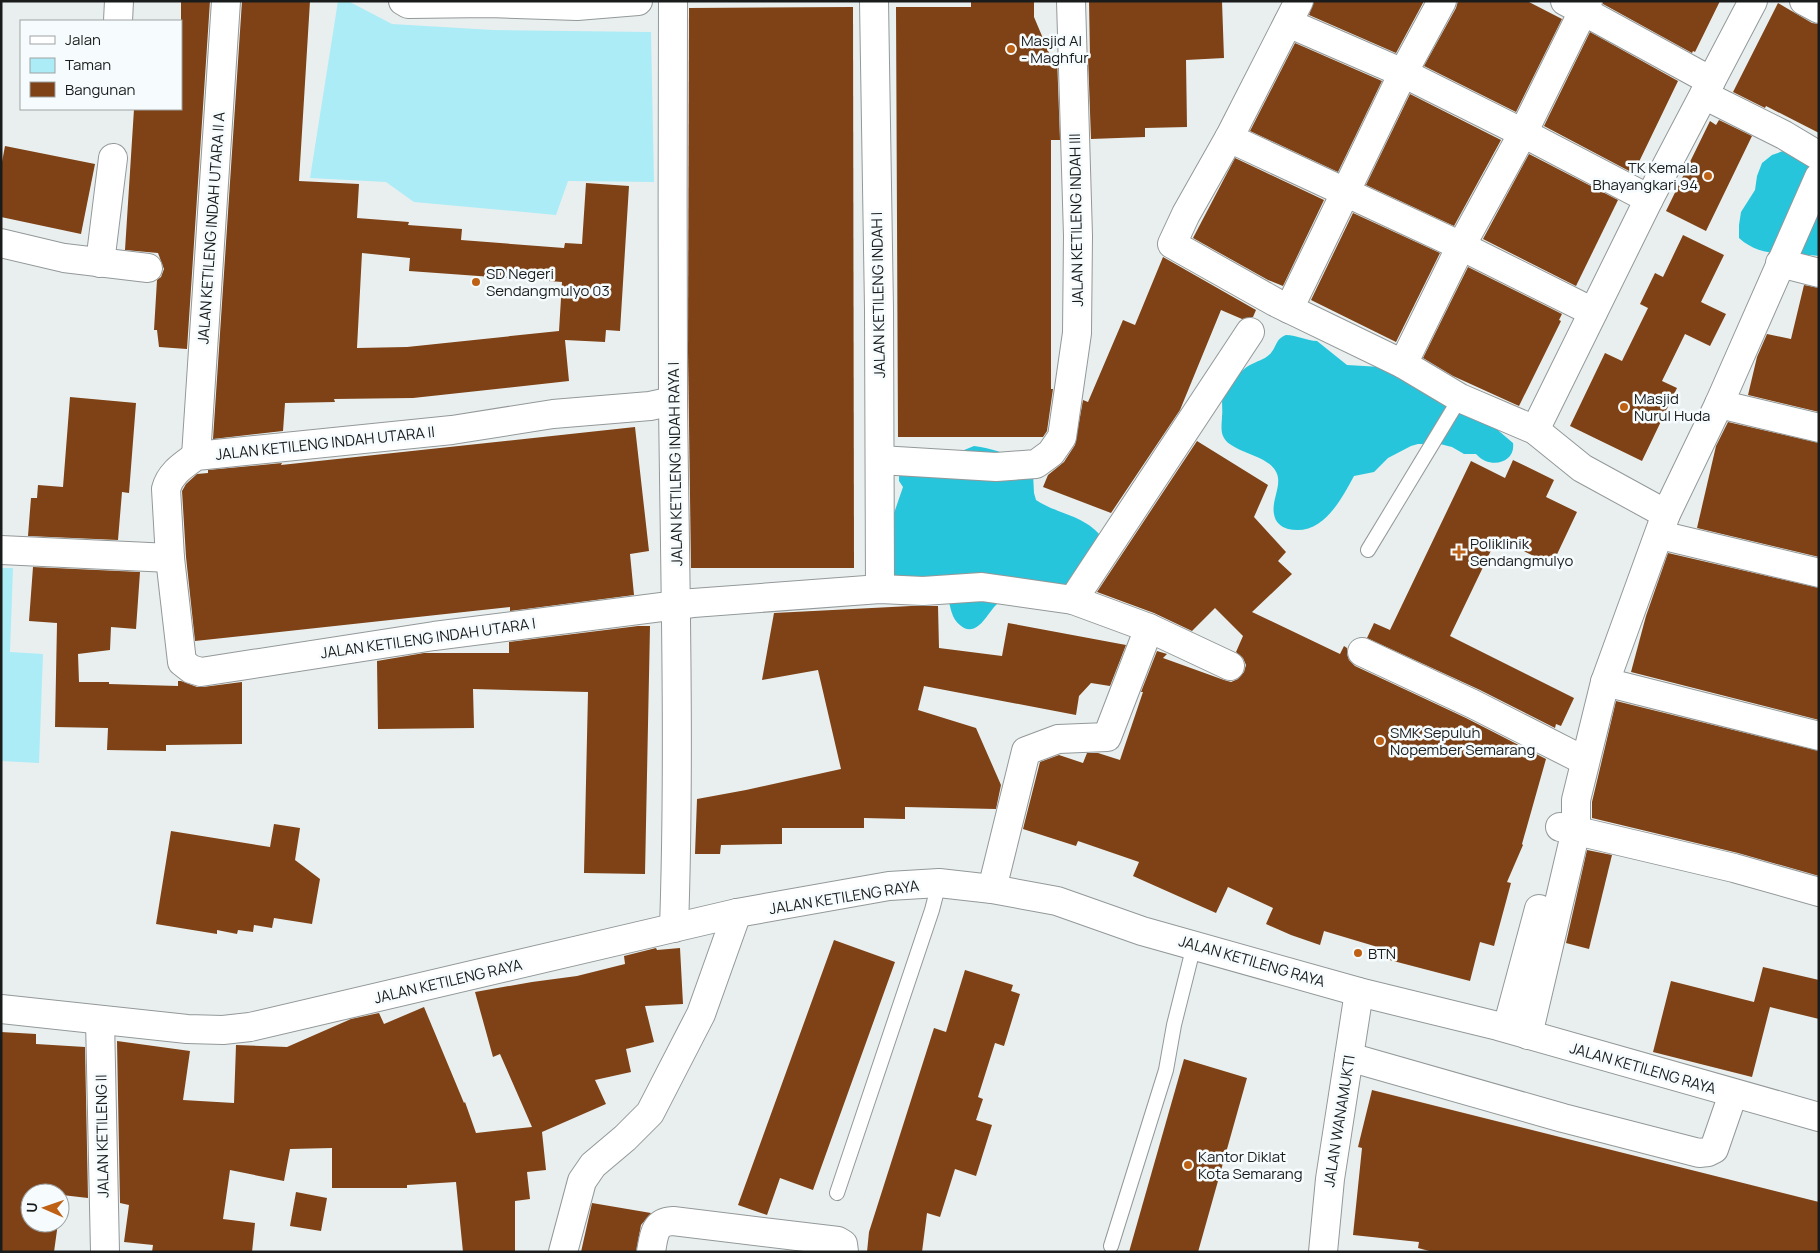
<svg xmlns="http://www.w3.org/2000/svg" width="1820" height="1253" font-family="Manrope,sans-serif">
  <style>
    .green { fill: #acecf7 }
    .forest { fill: #27c5db }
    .building { fill: #7e4216; fill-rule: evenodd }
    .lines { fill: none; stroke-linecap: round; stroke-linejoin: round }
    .lane-casing { stroke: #939899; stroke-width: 16 }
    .street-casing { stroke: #939899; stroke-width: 30 }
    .secondary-casing { stroke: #939899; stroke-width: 30 }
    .lane { stroke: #fff; stroke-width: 14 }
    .street { stroke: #fff; stroke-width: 28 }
    .secondary { stroke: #fff; stroke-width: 28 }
    .poi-dot { fill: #be6114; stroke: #f6fcfd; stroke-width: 2 }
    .labels { text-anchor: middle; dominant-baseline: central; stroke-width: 5; stroke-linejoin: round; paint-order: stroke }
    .poi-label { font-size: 15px; fill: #1a1c1c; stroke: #f6fcfd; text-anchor: start }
    .street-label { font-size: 15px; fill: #1a1c1c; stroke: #f6fcfd }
  </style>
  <rect width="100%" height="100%" fill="#e9efef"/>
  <g class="green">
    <polygon points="338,1 348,1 392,24 493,30 651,32 654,182 568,181 556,215 414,202 386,182 310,178"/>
    <polygon points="1,568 13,568 10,652 43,654 39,763 1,761"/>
  </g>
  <g class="forest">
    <path d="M1786,150L1819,156V256C1790,252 1762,259 1739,238V225L1741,212L1755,190L1757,176L1762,163L1772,155Z"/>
    <path d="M1286,335C1297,335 1307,341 1317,341L1347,365L1381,367L1493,426L1513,443C1516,463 1490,470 1476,454H1464L1452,447L1440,444H1418L1411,446L1388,458L1374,472L1354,476C1341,500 1322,537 1288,529C1281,527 1275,522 1274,514C1271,499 1284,483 1275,470C1266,455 1232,452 1224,438C1220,432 1222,422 1222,416C1223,410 1221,402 1223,397C1226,386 1241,370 1250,365C1257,361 1264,360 1270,354C1277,347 1275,339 1286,335Z"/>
    <path d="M974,446C999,450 1014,455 1033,473L1034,493L1036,500C1057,514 1083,515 1100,535L1086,572L1038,607H1025L1004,603L997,604C988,612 979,635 964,628C959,625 955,621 953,616C950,609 950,603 947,597L892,576V519L903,487L899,481V474L947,457Z"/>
  </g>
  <g class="building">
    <polygon points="181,1 210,1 187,349 159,347 157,330 154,330 157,280 161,277 164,269 158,253 125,250 134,109 181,109"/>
    <path d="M242,1H310L299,181L359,184L357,218L409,222L408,225L462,229L461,240L564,248L565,243L582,244L586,183L629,186L620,331L606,330L605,342L565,340L569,381L413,398L334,399L335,402L285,403L283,431L213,439ZM362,253L410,258L409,271L562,282L559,331L407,347L357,348Z"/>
    <polygon points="971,1 1034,1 1034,17 1050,55 1057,56 1060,140 1051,140 1051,389 1053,389 1047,431 1043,437 898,437 896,7 971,7"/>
    <polygon points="1089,1 1222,1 1224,58 1186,60 1187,127 1145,128 1145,137 1091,139 1088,57 1090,57"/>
    <polygon points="1314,1 1424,1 1396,53 1309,15"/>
    <polygon points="1458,1 1527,1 1562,19 1516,112 1424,66 1456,8"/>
    <polygon points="1603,1 1720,1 1695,52 1693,51 1692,53 1603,4"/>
    <polygon points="1778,3 1812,23 1819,24 1819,133 1766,106 1765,108 1733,92"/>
    <polygon points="853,7 854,568 691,568 688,352 689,8"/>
    <polygon points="1590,32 1678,81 1637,166 1635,165 1631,172 1544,126"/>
    <polygon points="1295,43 1382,81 1338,172 1250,131"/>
    <polygon points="1410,94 1501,140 1454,226 1366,185"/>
    <polygon points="1719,120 1752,136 1706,231 1666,211 1710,121 1716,125"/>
    <polygon points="5,146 95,164 81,234 1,217 1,167"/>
    <polygon points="1529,154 1618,200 1576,286 1483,239"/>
    <polygon points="1235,158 1324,200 1283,286 1268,280 1193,238"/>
    <polygon points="1353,213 1440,253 1396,342 1311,300"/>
    <polygon points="1683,235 1724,255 1701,302 1726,314 1710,346 1685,334 1662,381 1677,388 1642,461 1570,426 1605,353 1622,361 1648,308 1640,304 1655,273 1663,277"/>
    <polygon points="1163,257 1256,310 1253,317 1242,319 1221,310 1180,410 1111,513 1043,487 1048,475 1064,462 1075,445 1083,400 1088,402 1123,320 1135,325"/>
    <polygon points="1468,267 1562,314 1559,320 1561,321 1519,406 1453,376 1423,358"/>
    <polygon points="1804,285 1819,288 1819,412 1748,395 1757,357 1767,334 1791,339"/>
    <polygon points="70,397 136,403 129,493 122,492 118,540 28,536 31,498 37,498 38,485 63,487"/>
    <polygon points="1728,422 1819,443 1819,557 1697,528 1716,446"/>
    <polygon points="635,427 649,551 630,554 634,595 510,611 510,607 195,641 186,557 182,491 186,484 197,474 208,473 208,470 282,463 281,465"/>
    <polygon points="1197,441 1268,485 1254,517 1286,552 1278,561 1292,574 1252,612 1340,654 1344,646 1347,648 1347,654 1349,660 1355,666 1466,718 1546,759 1522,844 1523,845 1507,882 1511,883 1494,946 1480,942 1470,981 1378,957 1381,948 1324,931 1320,945 1291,935 1266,924 1273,908 1228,887 1216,913 1133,876 1139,862 1078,841 1076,846 1023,829 1040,762 1059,755 1083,763 1087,753 1098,753 1120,760 1143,692 1141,692 1157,651 1167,654 1163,658 1224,680 1231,682 1238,679 1244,672 1246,665 1243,658 1236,652 1243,636 1215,608 1192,631 1154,613 1097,592"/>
    <polygon points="1513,460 1554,480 1546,497 1577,512 1552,565 1497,538 1450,636 1574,698 1561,726 1556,724 1555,728 1480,690 1367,638 1374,623 1390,630 1471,461 1505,478"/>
    <polygon points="1668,553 1819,588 1819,720 1631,672 1646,616"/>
    <polygon points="33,567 140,572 136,629 111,627 110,650 78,654 79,682 109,682 109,684 178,686 178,681 181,681 197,687 203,687 242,682 242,744 166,745 166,751 107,750 108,728 55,727 57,623 29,621"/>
    <polygon points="911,606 938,606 939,648 1002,656 1008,623 1126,645 1110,686 1091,683 1079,696 1076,715 924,686 918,710 976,728 1001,785 996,809 905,807 905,819 864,818 864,828 782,828 782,844 721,845 720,854 695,854 697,799 746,790 841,769 818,670 762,680 774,613"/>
    <polygon points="638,626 650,626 645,874 584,873 588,692 473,689 474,728 378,729 377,661 424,653 509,653 509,642"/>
    <polygon points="1616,701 1819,751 1819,876 1738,853 1592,818 1592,802"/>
    <polygon points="274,824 300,828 295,860 320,879 312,924 274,918 272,928 254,925 253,932 238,930 237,934 217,930 217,934 156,924 171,831 270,847"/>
    <polygon points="1587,850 1612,855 1589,949 1566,943"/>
    <polygon points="834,940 895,962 813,1190 780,1178 767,1215 738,1205"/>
    <polygon points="656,948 657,950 680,948 683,1004 645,1006 654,1042 626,1049 631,1072 595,1080 606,1104 542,1132 546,1170 527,1172 530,1199 515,1201 515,1252 463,1252 456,1182 407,1185 407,1188 332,1188 332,1148 290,1149 284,1181 230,1170 223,1219 255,1223 252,1252 152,1252 153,1245 124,1242 129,1205 120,1203 117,1041 190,1051 183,1100 234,1103 236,1045 287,1047 351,1019 379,1013 384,1024 424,1007 464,1103 465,1102 476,1133 532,1127 500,1054 493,1057 475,992 532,982 577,976 625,964 624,956"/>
    <polygon points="1763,967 1819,980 1819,1019 1770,1007 1752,1077 1653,1052 1671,981 1754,1002"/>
    <polygon points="965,970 1013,985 1011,991 1020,994 1004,1046 995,1043 978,1097 983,1099 976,1120 992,1125 976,1176 955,1169 940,1217 927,1213 922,1252 867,1252 869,1232 934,1028 946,1032"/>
    <polygon points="1,1032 36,1034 36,1044 85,1047 88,1198 62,1195 60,1207 60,1193 30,1193 30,1223 58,1223 54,1252 1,1252"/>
    <polygon points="1184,1059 1247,1078 1198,1252 1129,1252"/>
    <polygon points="1372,1090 1819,1202 1819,1252 1433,1252 1418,1248 1419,1242 1353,1235 1362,1148 1358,1147"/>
    <polygon points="296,1192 327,1198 321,1231 290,1226"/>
    <polygon points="592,1203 651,1213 641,1225 636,1252 581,1252"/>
  </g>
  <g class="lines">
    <defs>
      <g id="lane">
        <polyline points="1368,550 1460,398"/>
        <polyline points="837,1193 932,910 939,883"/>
        <polyline points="1111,1246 1166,1070 1174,1025 1194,945"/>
      </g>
      <g id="street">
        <polyline points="403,1 408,4 489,3 577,6 638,1"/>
        <path d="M673,1C673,135 672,268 673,402C675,577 680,752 674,928"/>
        <polyline points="874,1 879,309 880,589"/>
        <polyline points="1299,1 1229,138 1186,214 1172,244 1275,302 1403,364 1460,398 1535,430 1582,468 1666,514"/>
        <polyline points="1565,1 1711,81"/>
        <polyline points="1804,1 1819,9"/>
        <polyline points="118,21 119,1"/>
        <polyline points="1288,23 1403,73 1523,133 1649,199"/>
        <polyline points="1704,95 1784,135 1819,156"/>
        <polyline points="1229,138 1461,246 1593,312"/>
        <polyline points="1,243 64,258 148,268"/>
        <polyline points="100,263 113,158"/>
        <polyline points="1780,263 1819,273"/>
        <polyline points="1289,309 1403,73 1442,1"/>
        <polyline points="1403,364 1461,246 1523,133 1588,1"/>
        <path d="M673,401L650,406L553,414L452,430L196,456C184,465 170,473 166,489L170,558L182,662L191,669L201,672L434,636L693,603L880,589L923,591L982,587L1073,600L1149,628L1230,666"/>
        <polyline points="1719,404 1819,428"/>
        <polyline points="1535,430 1649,199 1753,1"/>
        <polyline points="196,456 226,1"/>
        <polyline points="880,460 996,467 1036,464 1051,453 1062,437 1077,333 1078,236 1071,1"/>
        <polyline points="1660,535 1819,573"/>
        <polyline points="1,550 170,558"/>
        <polyline points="1073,600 1250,332"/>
        <polyline points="1362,652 1473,704 1585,761"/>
        <polyline points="1605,682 1819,736"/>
        <polyline points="1560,827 1734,868 1819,892"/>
        <polyline points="992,889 1026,751 1058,739 1107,737 1149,628"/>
        <polyline points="100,1020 105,1252"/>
        <polyline points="1507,1028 1539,909"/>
        <polyline points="1528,1035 1576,830 1576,800 1605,682 1666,514 1719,404 1819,177"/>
        <polyline points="1349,1057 1563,1118 1699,1153 1708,1152 1714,1149 1733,1094"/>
        <polyline points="563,1252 582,1181 593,1165 625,1138 650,1113 701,1014 737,913"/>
        <path d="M651,1252C654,1235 654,1222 673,1221L838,1241L843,1244L844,1252"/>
        <polyline points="1323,1252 1330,1179 1359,992"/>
      </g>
      <polyline id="secondary" points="1,1009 187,1029 223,1030 250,1027 737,913 889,886 939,883 992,889 1057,901 1142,931 1359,992 1498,1026 1819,1117"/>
    </defs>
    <use href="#lane" class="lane-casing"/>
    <use href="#street" class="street-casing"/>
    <use href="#secondary" class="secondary-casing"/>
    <use href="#lane" class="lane"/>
    <use href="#street" class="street"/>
    <use href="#secondary" class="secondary"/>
  </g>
  <g class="poi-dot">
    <circle cx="1011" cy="49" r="5"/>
    <circle cx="1708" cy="176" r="5"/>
    <circle cx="476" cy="282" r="5"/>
    <circle cx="1624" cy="407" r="5"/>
    <path d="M1456.5 544.5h5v5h5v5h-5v5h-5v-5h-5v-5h5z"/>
    <circle cx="1380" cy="741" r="5"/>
    <circle cx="1358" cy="953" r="5"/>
    <circle cx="1188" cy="1165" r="5"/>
  </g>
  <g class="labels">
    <g class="poi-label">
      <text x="1021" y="40">Masjid Al<tspan x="1021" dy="17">- Maghfur</tspan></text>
      <text x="1698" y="167" text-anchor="end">TK Kemala<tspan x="1698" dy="17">Bhayangkari 94</tspan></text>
      <text x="486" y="273">SD Negeri<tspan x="486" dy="17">Sendangmulyo 03</tspan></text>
      <text x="1634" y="398">Masjid<tspan x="1634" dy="17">Nurul Huda</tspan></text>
      <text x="1470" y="543">Poliklinik<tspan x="1470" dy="17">Sendangmulyo</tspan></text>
      <text x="1390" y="732">SMK Sepuluh<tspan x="1390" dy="17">Nopember Semarang</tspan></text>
      <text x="1368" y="953">BTN</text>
      <text x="1198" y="1156">Kantor Diklat<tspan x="1198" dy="17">Kota Semarang</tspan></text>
    </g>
    <g class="street-label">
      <text transform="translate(1076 220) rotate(-91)">JALAN KETILENG INDAH III</text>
      <text transform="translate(211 228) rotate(-86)">JALAN KETILENG INDAH UTARA II A</text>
      <text transform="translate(878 295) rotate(-91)">JALAN KETILENG INDAH I</text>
      <text transform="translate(325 443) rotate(-6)">JALAN KETILENG INDAH UTARA II</text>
      <text transform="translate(675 464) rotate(-91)">JALAN KETILENG INDAH RAYA I</text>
      <text transform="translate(428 638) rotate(-8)">JALAN KETILENG INDAH UTARA I</text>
      <text transform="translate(844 897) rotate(-9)">JALAN KETILENG RAYA</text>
      <text transform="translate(1252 961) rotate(16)">JALAN KETILENG RAYA</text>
      <text transform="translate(448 981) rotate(-13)">JALAN KETILENG RAYA</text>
      <text transform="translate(1643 1068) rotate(16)">JALAN KETILENG RAYA</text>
      <text transform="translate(1339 1121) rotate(-81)">JALAN WANAMUKTI</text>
      <text transform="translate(102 1136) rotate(-91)">JALAN KETILENG II</text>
    </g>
  </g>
  <rect width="1820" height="1253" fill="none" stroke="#1a1c1c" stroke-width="5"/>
  <rect x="20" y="20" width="162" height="90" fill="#f6fcfd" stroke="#9ea2a3"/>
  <rect x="30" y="36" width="25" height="8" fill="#ffffff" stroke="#9ea2a3"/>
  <text x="65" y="45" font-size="15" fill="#1a1c1c">Jalan</text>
  <rect x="30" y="58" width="25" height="15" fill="#acecf7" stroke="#9ea2a3"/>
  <text x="65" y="70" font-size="15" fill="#1a1c1c">Taman</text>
  <rect x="30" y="82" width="25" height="15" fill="#7e4216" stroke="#9ea2a3"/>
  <text x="65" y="95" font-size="15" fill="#1a1c1c">Bangunan</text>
  <g transform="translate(45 1208) rotate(272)"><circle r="24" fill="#f6fcfd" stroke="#9ea2a3"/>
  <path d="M0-4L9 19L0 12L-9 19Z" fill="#be6114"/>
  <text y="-8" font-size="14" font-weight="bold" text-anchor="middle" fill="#1a1c1c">U</text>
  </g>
</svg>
